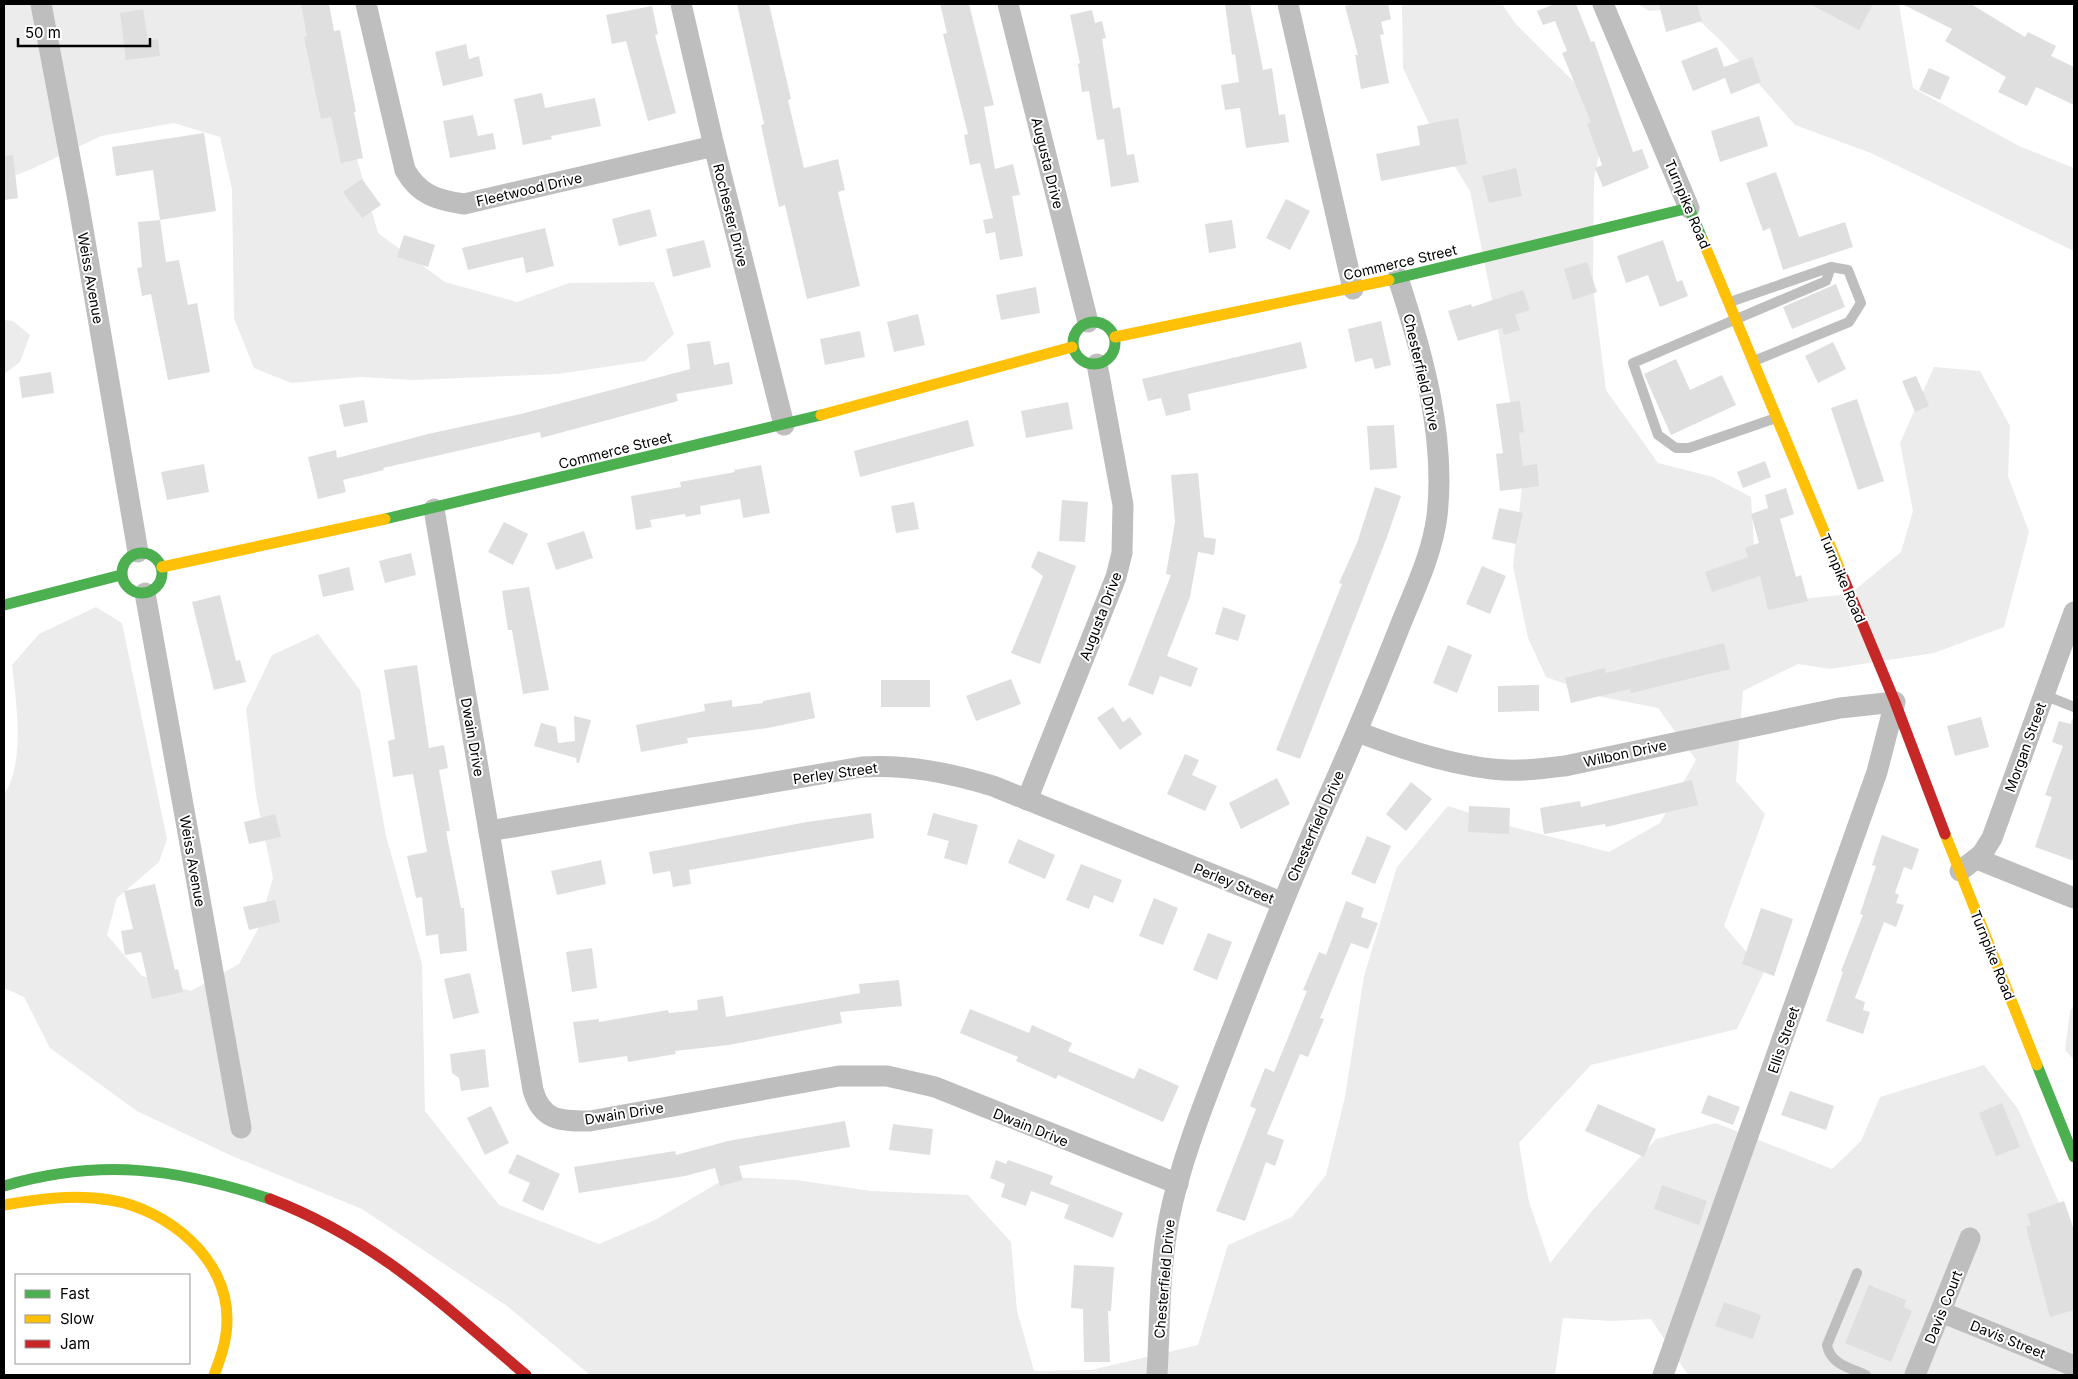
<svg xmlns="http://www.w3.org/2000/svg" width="2078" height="1379" font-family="Inter,sans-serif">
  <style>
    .green { fill: #ececec }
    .building { fill: #dfdfdf }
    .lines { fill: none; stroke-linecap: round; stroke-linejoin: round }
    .lane { stroke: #bebebe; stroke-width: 10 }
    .street { stroke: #bebebe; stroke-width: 21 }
    .fast { stroke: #4caf50; stroke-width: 11 }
    .slow { stroke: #ffc107; stroke-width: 11 }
    .jam { stroke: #c62828; stroke-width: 11 }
    .labels { text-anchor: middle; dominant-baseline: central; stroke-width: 4; stroke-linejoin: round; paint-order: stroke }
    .street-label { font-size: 14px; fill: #000; stroke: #fff }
  </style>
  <rect width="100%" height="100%" fill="#fff"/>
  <g class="green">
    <polygon points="4,4 313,4 378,233 445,282 517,302 569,283 654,282 674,334 645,361 558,374 414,380 360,377 291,383 254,368 234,318 232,189 220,137 174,123 101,136 34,168 4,180"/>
    <path d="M1402,4H1502L1515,23L1575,83L1606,120L1594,179L1593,287L1606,390L1658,463L1713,477L1751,497L1755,562L1782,601L1850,594L1901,552L1913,511L1900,443L1934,367L1980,371L2010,426L2008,476L2029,532L2004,627L1934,653L1830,669L1798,664L1743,691L1736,781L1765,814L1724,926L1764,972L1737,1029L1591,1065L1519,1143L1529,1202L1550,1263L1592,1211L1656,1139L1716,1123L1832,1169L1861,1141L1880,1097L1984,1065L2018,1109L2074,1237V1375H1688L1651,1319L1612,1321L1563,1318L1555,1375H590L507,1306L362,1209L232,1156L137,1111L50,1048L24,997L4,988V795C26,760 16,704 12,665L39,634L96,607L122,623L167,839L159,862L117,898L107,935L142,976L191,991L239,964L258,929L273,878L256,795L246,709L272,655L318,634L360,690L386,836L422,964L425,1111L499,1205L599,1244L655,1220L728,1177L796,1180L871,1191L968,1195L1011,1242L1017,1311L1034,1371L1091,1370L1198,1345L1228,1245L1292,1217L1326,1175L1345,1097L1364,976L1397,867L1448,806L1513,827L1609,852L1660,823L1696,760L1658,708L1602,697L1546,677L1528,638L1513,566L1523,478L1497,325L1470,191L1432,130L1403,68Z"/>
    <polygon points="1638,4 1899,4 1913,88 2019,146 2074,168 2074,251 1871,153 1795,125 1723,43 1686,8 1649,11"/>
    <polygon points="4,320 13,321 30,335 20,362 4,374"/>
    <polygon points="2074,1005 2074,1060 2065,1050 2070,1011"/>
  </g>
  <g class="building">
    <polygon points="301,4 329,4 334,31 340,30 356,112 354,112 363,158 341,163 331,117 321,119 304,37 307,36"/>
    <polygon points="737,4 769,4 791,99 788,100 804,168 838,159 845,190 838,192 860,286 807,299 785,205 779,207 772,176 761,125 764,124"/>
    <polygon points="940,4 969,4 994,105 984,107 995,169 1013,164 1020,195 1012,196 1023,256 1000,260 995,232 986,234 983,220 993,218 980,163 970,165 964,135 968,134 943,34 947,33"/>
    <polygon points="1225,4 1250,4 1263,70 1272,68 1279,115 1285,114 1289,142 1246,148 1240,108 1225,110 1221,85 1239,82 1235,54 1232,55"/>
    <polygon points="1355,4 1388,4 1391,19 1381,22 1384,34 1380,35 1389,83 1361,89 1355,55 1358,55 1345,6"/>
    <polygon points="1555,4 1576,4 1591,42 1594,41 1633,152 1642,149 1649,168 1603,187 1595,168 1602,165 1587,124 1591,122 1562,53 1567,51 1555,21 1543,25 1537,11"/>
    <polygon points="1659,4 1697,4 1702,21 1666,32"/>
    <polygon points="1810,4 1873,4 1859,30"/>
    <polygon points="1902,4 1971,4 2025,37 2028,32 2056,46 2051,56 2074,67 2074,105 2036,87 2027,106 1998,92 2006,77 1945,41 1952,29"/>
    <polygon points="652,6 658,34 655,35 676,113 648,121 626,41 612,44 606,15"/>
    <polygon points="143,9 148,41 158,39 160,56 126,60 120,13"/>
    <polygon points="1092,10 1095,23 1102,21 1106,38 1102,39 1113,109 1120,107 1127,155 1134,154 1139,182 1111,187 1104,139 1097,140 1089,91 1082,92 1078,64 1080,63 1070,15"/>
    <polygon points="466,44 469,59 479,56 483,76 443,86 435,52"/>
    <polygon points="1717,47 1724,67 1752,57 1761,82 1731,94 1725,78 1693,91 1681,61"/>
    <polygon points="1929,68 1950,77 1940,100 1919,90"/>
    <polygon points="542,93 545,108 595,98 601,126 551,136 552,139 523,145 514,99"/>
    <polygon points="473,115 478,136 493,133 496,149 450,158 443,121"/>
    <polygon points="1759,116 1768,146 1720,162 1711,131"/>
    <polygon points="1458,118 1467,164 1381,181 1376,154 1420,145 1417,126"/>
    <polygon points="204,133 216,211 160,220 153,170 116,176 112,147"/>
    <polygon points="13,155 18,198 4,200 4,156"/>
    <polygon points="1516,168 1522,196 1489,203 1482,176"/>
    <polygon points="1776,172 1799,237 1845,222 1853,247 1783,270 1770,228 1763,231 1746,183"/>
    <polygon points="362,179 381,205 362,218 343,192"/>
    <polygon points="1286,199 1310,211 1290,250 1266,238"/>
    <polygon points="650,209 657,236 619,246 612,219"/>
    <polygon points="160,220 166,262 179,260 188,305 197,303 210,372 168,380 151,294 142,296 137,268 142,267 138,222"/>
    <polygon points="1232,220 1236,248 1209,253 1205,224"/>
    <polygon points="545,228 554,266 526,273 523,257 468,270 462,248"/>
    <polygon points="404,235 435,245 428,267 397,257"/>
    <polygon points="704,240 711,267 673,277 666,249"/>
    <polygon points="1663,240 1677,282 1682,280 1688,296 1660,307 1648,275 1626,283 1617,256"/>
    <polygon points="1587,262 1597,292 1573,300 1564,269"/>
    <polygon points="1836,284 1845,307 1792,329 1783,307"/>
    <polygon points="1036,287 1040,313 1001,320 996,295"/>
    <polygon points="1523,290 1530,310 1515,315 1520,330 1504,335 1502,328 1458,341 1448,311 1471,304 1472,307"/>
    <polygon points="918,314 925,345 894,352 887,322"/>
    <polygon points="1381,321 1391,365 1375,369 1372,358 1355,362 1348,329"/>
    <polygon points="860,331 865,357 825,365 820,339"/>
    <polygon points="710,341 714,365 729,362 733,384 676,394 678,401 541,438 540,432 383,468 384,470 343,480 346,492 318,499 308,457 336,450 337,458 428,434 521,414 690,369 687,344"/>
    <polygon points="1301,342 1307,368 1188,394 1191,410 1166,416 1161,398 1148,401 1142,379"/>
    <polygon points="1833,342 1846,369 1818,383 1805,356"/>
    <polygon points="1676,359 1690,390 1722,375 1736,405 1671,435 1644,374"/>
    <polygon points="51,372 54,393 22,398 19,377"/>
    <polygon points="1916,376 1929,406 1915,412 1902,381"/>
    <polygon points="1857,399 1884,481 1858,490 1831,408"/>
    <polygon points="364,400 368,422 344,427 339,405"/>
    <polygon points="1520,401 1524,432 1519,433 1523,466 1537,464 1539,486 1500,491 1496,454 1503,453 1496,404"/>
    <polygon points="1068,402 1073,429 1026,438 1021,411"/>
    <polygon points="968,420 974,446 860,477 854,451"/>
    <polygon points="1394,425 1397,468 1370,470 1367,426"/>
    <polygon points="1765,461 1771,477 1743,488 1737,472"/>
    <polygon points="204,464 209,492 167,500 161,472"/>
    <polygon points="761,465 770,513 743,518 740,499 700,506 701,514 686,517 685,514 650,520 652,527 636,530 631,496 681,487 680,482 735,472 734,470"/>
    <polygon points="1198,473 1204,537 1216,539 1214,555 1198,552 1190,597 1167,656 1198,668 1191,687 1160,676 1153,695 1128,685 1171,575 1166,574 1175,522 1171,475"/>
    <polygon points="1375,487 1401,496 1387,537 1300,759 1276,750 1342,584 1339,583 1357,543"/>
    <polygon points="1786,488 1794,514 1780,519 1796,577 1801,575 1808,601 1768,610 1760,576 1712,592 1705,572 1748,557 1745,548 1759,543 1751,514 1768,508 1765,495"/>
    <polygon points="1062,500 1088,502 1085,542 1059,541"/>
    <polygon points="914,502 919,529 896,533 891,506"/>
    <polygon points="1499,508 1523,513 1516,544 1492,539"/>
    <polygon points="504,522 528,534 513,565 488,552"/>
    <polygon points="584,531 593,558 556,570 547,543"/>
    <polygon points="1038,551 1076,566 1040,664 1011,653 1043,576 1031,567"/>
    <polygon points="411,553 416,575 385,583 379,561"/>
    <polygon points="1482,566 1506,576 1490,614 1466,604"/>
    <polygon points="349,567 354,590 323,597 318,575"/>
    <polygon points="529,587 549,690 523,694 512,630 508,630 502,591"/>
    <polygon points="220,595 236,661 240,660 246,682 214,690 192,602"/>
    <polygon points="1223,607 1246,615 1238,641 1215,634"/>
    <polygon points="1724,643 1730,669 1631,693 1630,689 1571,703 1565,678 1605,668 1606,673"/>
    <polygon points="1448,645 1472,655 1457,693 1433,683"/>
    <polygon points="417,665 429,748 444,745 448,768 439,770 450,831 446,831 461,908 464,908 467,951 440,954 438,934 426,936 422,897 416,898 407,856 427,852 413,774 393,777 388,741 395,739 384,670"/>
    <polygon points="1011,679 1021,704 976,721 966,696"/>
    <rect x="881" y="680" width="49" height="27"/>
    <polygon points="1539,685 1539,711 1498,712 1498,686"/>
    <polygon points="810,692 815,718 768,728 687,738 688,743 641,752 636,725 705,711 704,704 732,700 732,707 763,703 763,701"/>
    <polygon points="1113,707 1123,722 1130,717 1142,734 1120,750 1097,718"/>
    <polygon points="574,716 591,720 579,763 577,763 576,758 534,746 541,723 556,727 558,743 575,741"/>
    <polygon points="1981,717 1989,747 1955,756 1947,726"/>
    <polygon points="2072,719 2074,720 2074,861 2035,847 2052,797 2045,795 2063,746 2052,742 2059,721 2071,724"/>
    <polygon points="1185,754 1199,760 1192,775 1217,786 1205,811 1167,794"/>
    <polygon points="1277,778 1290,804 1241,829 1229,803"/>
    <polygon points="1692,780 1698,805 1606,827 1605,824 1544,834 1540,808 1580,801 1581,807"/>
    <polygon points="1411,782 1432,799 1406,831 1386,814"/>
    <polygon points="1469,806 1510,808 1509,834 1468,832"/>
    <polygon points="871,813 874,838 689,870 691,884 673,887 670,871 653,874 649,852 807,822"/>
    <polygon points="933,813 978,825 967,865 944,858 949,841 927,835"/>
    <polygon points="275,814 281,837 249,844 244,822"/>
    <polygon points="1882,835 1919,849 1912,870 1904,867 1895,893 1899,895 1896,903 1904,905 1896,927 1884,922 1855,998 1865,1002 1863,1010 1870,1012 1863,1034 1826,1021 1843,972 1841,971 1863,915 1860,914 1876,866 1872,865"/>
    <polygon points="1367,836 1391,846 1375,884 1351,874"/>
    <polygon points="1018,839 1055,855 1045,879 1008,863"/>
    <polygon points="601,860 606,884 557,895 551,871"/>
    <polygon points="1081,864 1122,880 1113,903 1094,895 1089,909 1066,900"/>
    <polygon points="155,884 175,970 178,969 183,992 152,999 141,952 125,955 121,931 133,929 124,891"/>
    <polygon points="1154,898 1178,908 1163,945 1139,936"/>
    <polygon points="275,900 280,922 249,930 243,907"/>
    <polygon points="1346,901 1364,908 1361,917 1378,923 1368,949 1351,943 1320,1018 1324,1019 1308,1057 1300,1054 1267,1134 1284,1140 1275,1166 1266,1162 1245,1221 1216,1211 1256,1109 1250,1106 1265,1068 1274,1072 1307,991 1303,990 1319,952 1326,955"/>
    <polygon points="1761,908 1793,919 1774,976 1742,964"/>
    <polygon points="1208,933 1232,942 1217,980 1193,970"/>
    <polygon points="592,948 597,988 572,992 566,952"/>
    <polygon points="470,973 479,1013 453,1019 444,979"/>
    <polygon points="899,980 902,1006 840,1012 842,1023 729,1045 675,1051 676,1054 628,1062 627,1056 579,1063 573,1022 599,1019 599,1022 668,1010 669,1013 698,1010 697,1000 723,996 726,1017 860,993 859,984"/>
    <polygon points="970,1009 1029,1033 1032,1025 1072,1043 1068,1051 1134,1079 1139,1068 1179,1086 1163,1122 1058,1075 1056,1079 1016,1061 1018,1057 960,1033"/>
    <polygon points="485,1049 489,1087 461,1091 459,1078 452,1073 450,1054"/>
    <polygon points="1790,1091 1834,1106 1826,1130 1781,1115"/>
    <polygon points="1708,1095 1740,1107 1733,1125 1701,1113"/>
    <polygon points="2002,1103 2020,1147 1996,1156 1979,1113"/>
    <polygon points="1598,1104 1656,1129 1644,1157 1585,1131"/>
    <polygon points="491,1106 509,1143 485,1155 467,1118"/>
    <polygon points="845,1121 850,1147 739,1166 743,1180 720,1186 715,1168 685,1176 579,1193 574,1167 675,1151 676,1155 728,1141"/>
    <polygon points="893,1124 933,1129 930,1155 889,1150"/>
    <polygon points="517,1154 560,1174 543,1211 522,1201 530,1183 508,1173"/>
    <polygon points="996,1160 1006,1164 1008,1160 1053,1176 1050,1184 1123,1213 1113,1238 1064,1218 1069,1205 1031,1191 1026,1206 1001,1197 1005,1184 990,1178"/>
    <polygon points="1662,1185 1707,1201 1699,1225 1654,1209"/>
    <polygon points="2064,1201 2074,1230 2074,1310 2050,1317 2026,1227 2031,1225 2027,1214"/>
    <polygon points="1074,1265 1114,1267 1111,1311 1108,1311 1110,1362 1084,1362 1083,1309 1071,1308"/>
    <polygon points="1869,1285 1906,1300 1904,1307 1912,1311 1891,1362 1845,1343"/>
    <polygon points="1724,1302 1761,1315 1753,1339 1715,1326"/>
  </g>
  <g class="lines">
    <g class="lane">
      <polyline points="1730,302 1831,267 1848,270 1861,303 1849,322 1754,361"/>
      <polyline points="1776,418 1689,448 1676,448 1658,435 1633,363 1826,281 1831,267"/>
      <polyline points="2044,695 2074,707"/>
      <path d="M1857,1273L1827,1345C1830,1364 1850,1368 1866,1375"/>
    </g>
    <g class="street">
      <polyline points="41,4 78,200 138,552"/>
      <path d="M366,4L405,170C419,195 437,200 464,204L714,146"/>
      <polyline points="681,4 714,146 784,425"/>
      <polyline points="1008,4 1088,322"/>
      <polyline points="1288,4 1353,289"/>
      <polyline points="1603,4 1689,208"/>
      <path d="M434,509L533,1090C542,1122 562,1121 590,1121L839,1076H887L935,1087L1178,1184"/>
      <polyline points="145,593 241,1128"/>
      <path d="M1358,732C1399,748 1448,764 1492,769C1516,772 1540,769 1565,766L1840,708L1895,702L1877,772L1663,1375"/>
      <polyline points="1027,800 1116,577 1122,553 1123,505 1097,364"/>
      <path d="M489,831L862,767C907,764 949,773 993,786L1281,902"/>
      <polyline points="1977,859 2074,898"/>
      <polyline points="1960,871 1982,854 1992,838 2074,612"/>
      <polyline points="1941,1312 2074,1366"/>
      <path d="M1157,1375C1160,1324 1159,1270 1169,1219C1181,1159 1205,1101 1227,1043C1257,966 1287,889 1321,813C1349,751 1375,689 1400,626C1414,591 1432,555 1437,516C1446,436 1423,355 1398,278"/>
      <polyline points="1915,1375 1970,1238"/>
    </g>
    <g class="fast">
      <polyline points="1389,280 1689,208 1703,241"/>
      <circle cx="1094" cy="343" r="21"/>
      <polyline points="385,519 821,415"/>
      <circle cx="142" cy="573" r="20"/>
      <polyline points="4,605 121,575"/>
      <polyline points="2037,1065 2074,1157"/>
      <path d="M4,1186C100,1158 176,1168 270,1199"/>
    </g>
    <g class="slow">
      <polyline points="1703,241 1841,572"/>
      <polyline points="1115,337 1389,280"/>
      <polyline points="821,415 1072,347"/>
      <polyline points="162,567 385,519"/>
      <polyline points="1945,834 2037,1065"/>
      <path d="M4,1205C39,1199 74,1194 110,1200C167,1209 228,1258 227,1320C227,1340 221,1357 214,1375"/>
    </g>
    <g class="jam">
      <polyline points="1841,572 1895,702 1945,834"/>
      <path d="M270,1199C375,1239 442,1304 526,1375"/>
    </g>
  </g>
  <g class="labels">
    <g class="street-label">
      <text transform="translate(1048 163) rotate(76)">Augusta Drive</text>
      <text transform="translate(529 189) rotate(-13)">Fleetwood Drive</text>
      <text transform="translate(1688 204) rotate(67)">Turnpike Road</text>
      <text transform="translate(731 215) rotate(76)">Rochester Drive</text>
      <text transform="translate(1400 262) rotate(-13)">Commerce Street</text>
      <text transform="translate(91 278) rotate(80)">Weiss Avenue</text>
      <text transform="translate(1422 372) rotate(77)">Chesterfield Drive</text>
      <text transform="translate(615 450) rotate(-14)">Commerce Street</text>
      <text transform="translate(1843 578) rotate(67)">Turnpike Road</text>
      <text transform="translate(1100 616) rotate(-69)">Augusta Drive</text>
      <text transform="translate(473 737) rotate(80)">Dwain Drive</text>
      <text transform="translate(2025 747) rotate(-70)">Morgan Street</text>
      <text transform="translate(1625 753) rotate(-12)">Wilbon Drive</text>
      <text transform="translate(835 773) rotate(-8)">Perley Street</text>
      <text transform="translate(1315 826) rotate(-66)">Chesterfield Drive</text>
      <text transform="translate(193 861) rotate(80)">Weiss Avenue</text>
      <text transform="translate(1234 883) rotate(22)">Perley Street</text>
      <text transform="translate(1993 955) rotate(68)">Turnpike Road</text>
      <text transform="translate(1783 1040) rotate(-71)">Ellis Street</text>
      <text transform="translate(624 1113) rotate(-9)">Dwain Drive</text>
      <text transform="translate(1031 1127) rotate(22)">Dwain Drive</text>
      <text transform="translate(1164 1279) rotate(-85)">Chesterfield Drive</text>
      <text transform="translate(1943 1307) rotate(-68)">Davis Court</text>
      <text transform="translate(2008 1339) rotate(22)">Davis Street</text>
    </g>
  </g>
  <rect width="2078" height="1379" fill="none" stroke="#000000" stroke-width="10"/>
  <rect x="15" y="1274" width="175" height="90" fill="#ffffff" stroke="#999999"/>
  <rect x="25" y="1290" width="25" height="8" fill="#4caf50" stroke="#999999"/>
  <text x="60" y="1299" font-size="15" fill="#000000">Fast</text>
  <rect x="25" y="1315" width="25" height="8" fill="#ffc107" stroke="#999999"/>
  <text x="60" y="1324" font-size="15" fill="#000000">Slow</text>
  <rect x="25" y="1340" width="25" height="8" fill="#c62828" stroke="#999999"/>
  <text x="60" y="1349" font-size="15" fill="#000000">Jam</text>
  <path d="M18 38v8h132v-8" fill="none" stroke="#000000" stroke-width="2.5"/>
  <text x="25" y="38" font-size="15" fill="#000000" stroke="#ffffff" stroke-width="4" paint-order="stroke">50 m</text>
</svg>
